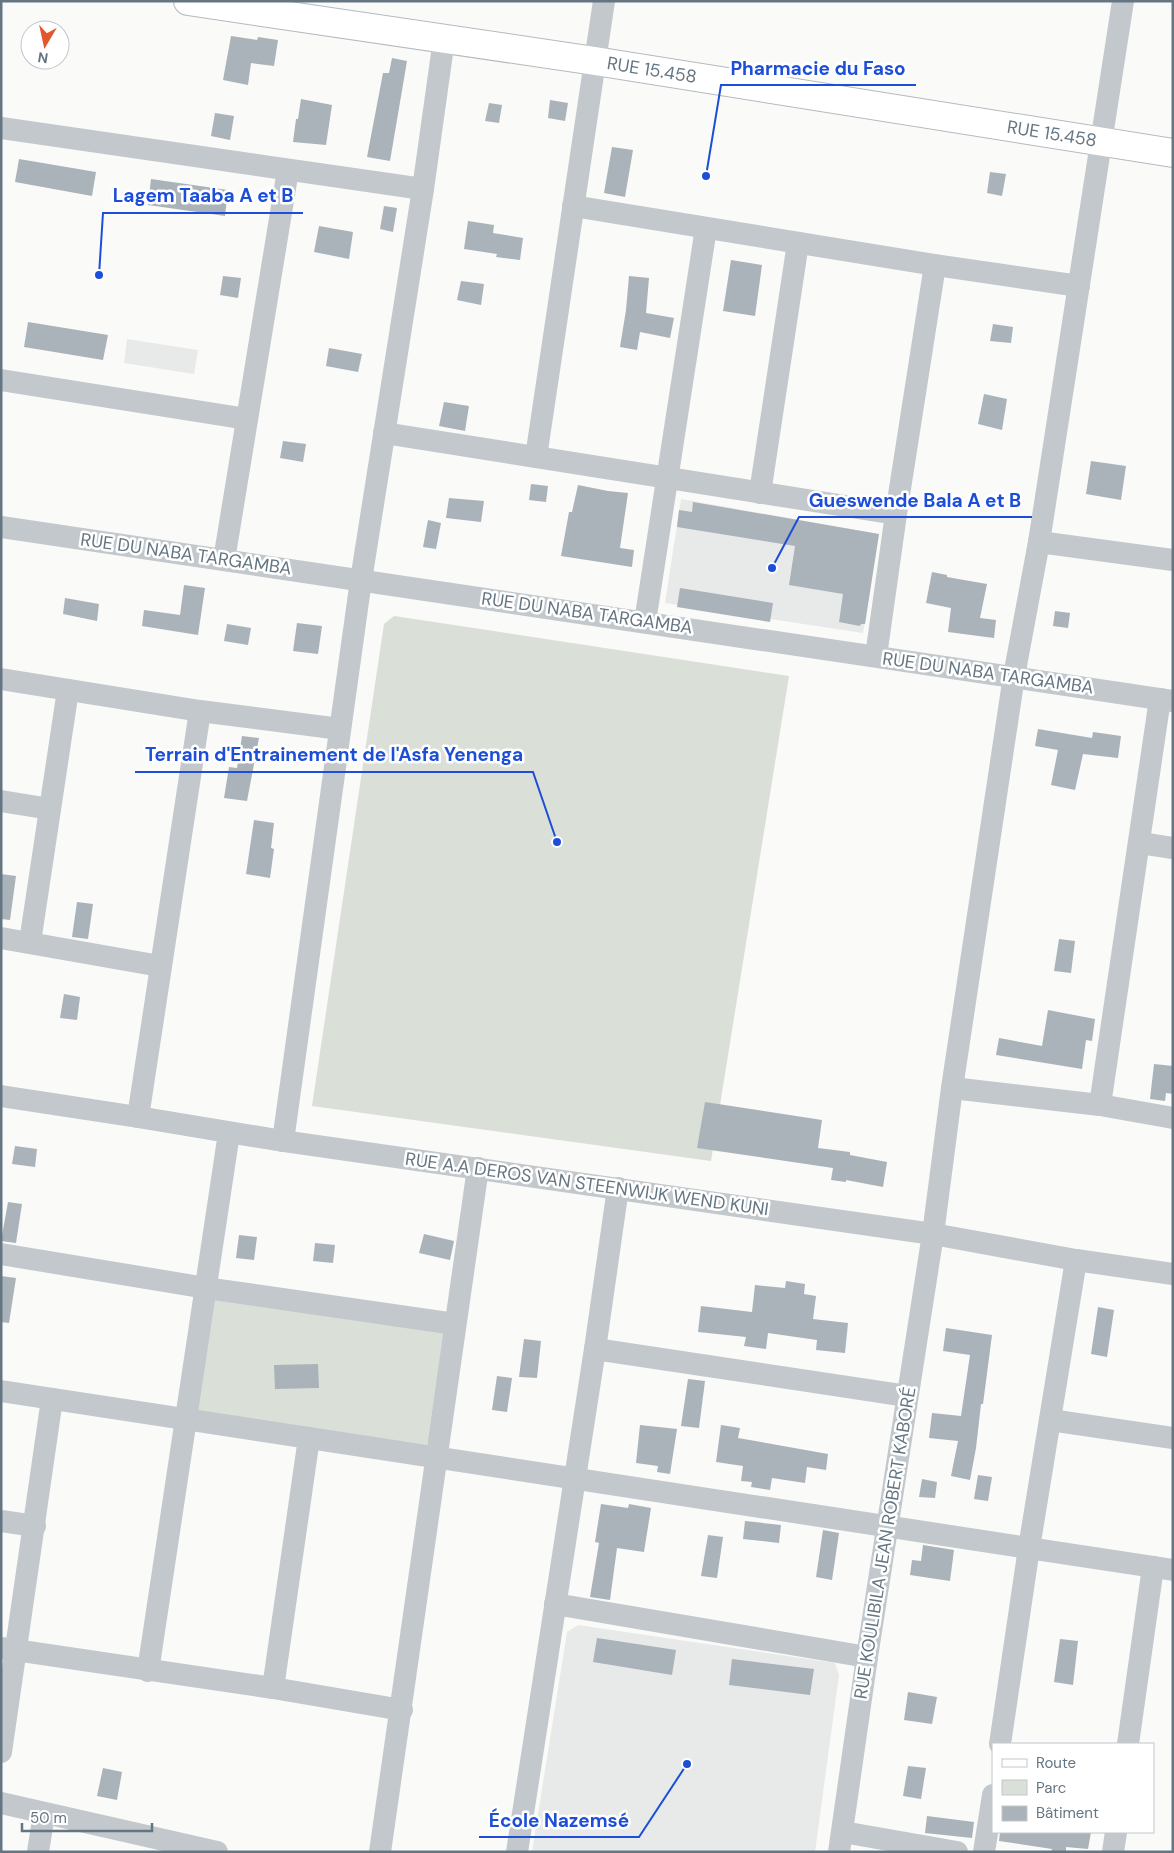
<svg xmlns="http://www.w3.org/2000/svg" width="1174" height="1853" font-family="'DM Sans',sans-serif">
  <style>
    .built { fill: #e8e9e9 }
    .green { fill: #dadfd7 }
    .building { fill: #aab3b9 }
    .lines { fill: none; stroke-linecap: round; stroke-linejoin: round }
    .major-casing { stroke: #b5babe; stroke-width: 30 }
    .minor { stroke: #c3c8cc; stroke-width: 22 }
    .major { stroke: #fff; stroke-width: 28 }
    .labels { text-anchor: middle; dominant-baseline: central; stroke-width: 5; stroke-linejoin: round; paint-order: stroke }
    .street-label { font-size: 18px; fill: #657683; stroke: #fff }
    .leader { fill: none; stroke: #1d4ed8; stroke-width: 2 }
    .callout-dot { fill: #1d4ed8; stroke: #fff; stroke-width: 2 }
    .callout-label { font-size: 19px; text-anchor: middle; font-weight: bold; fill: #1d4ed8; stroke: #fff; stroke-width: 5; stroke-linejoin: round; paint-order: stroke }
  </style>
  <rect width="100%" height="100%" fill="#fafaf8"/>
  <g class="built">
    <polygon points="127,339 198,350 194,374 124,363"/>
    <polygon points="681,499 879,534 863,633 665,603"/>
    <polygon points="578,1625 835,1663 839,1675 815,1852 532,1852 567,1632"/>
  </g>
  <g class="green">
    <polygon points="394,616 789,676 711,1161 312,1106 384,624"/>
    <polygon points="210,1290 445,1326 427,1445 192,1410"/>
  </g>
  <g class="building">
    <polygon points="231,36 257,40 258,37 278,40 274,66 251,63 248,85 223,80"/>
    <polygon points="392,58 407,61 390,161 367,157 383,73 389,73"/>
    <polygon points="301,99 332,105 326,145 293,142 296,119 298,119"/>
    <polygon points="550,100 568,103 565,121 548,118"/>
    <polygon points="489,103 502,105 499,123 485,121"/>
    <polygon points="215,113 234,116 230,140 211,136"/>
    <polygon points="612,147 633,150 625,197 604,193"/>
    <polygon points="19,159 96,172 92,196 15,182"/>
    <polygon points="990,172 1006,174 1002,196 987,193"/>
    <polygon points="151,179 228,190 225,216 148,205"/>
    <polygon points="384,206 397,208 393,232 380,229"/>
    <polygon points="468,221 494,225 493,233 523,238 520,260 496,257 497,254 464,249"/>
    <polygon points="319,226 353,232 349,259 314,252"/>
    <polygon points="731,260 762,265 755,316 723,311"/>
    <polygon points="223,276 241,278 238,298 220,295"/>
    <polygon points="629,276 649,278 646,313 674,318 670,338 640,332 637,350 620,347 626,310"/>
    <polygon points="461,281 484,284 481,305 457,300"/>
    <polygon points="28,322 108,335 103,360 24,347"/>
    <polygon points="993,324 1013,327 1011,343 990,341"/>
    <polygon points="329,348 362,354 358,372 326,366"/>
    <polygon points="984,394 1007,399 1002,430 978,424"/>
    <polygon points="444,402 469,406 465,431 439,426"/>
    <polygon points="283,441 306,444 303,462 280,458"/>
    <polygon points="1091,461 1126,466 1121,500 1086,494"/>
    <polygon points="531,484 548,486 546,502 529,500"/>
    <polygon points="578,485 608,491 628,493 620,548 634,550 632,567 561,556 569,512 572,512"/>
    <polygon points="449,498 484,501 481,522 446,518"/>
    <polygon points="693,502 879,534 865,624 861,624 860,626 839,622 843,594 789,585 795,546 677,527 679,510 692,512"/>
    <polygon points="428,520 441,523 436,549 423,547"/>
    <polygon points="932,572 947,575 947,577 987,584 980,618 996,620 994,638 948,632 951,608 926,603"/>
    <polygon points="184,585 205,588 198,635 142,626 144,610 180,615"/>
    <polygon points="680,588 773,603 770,622 677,607"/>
    <polygon points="65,598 99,604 97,621 63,614"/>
    <polygon points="1055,611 1070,613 1068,628 1053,626"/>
    <polygon points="297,623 322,626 318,654 293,651"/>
    <polygon points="227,624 251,628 248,645 224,641"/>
    <polygon points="1038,729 1092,738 1093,732 1121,736 1118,758 1083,754 1075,790 1051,785 1058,750 1035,746"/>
    <polygon points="242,736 259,738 247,801 224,798 229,767 237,768"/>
    <polygon points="254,820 274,823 271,848 274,849 270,878 246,874"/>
    <polygon points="1,874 16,876 10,920 1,919"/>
    <polygon points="77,902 93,904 88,939 72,937"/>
    <polygon points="1059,939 1075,941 1071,973 1054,971"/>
    <polygon points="64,994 80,997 77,1020 60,1018"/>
    <polygon points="1048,1010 1095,1019 1092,1041 1086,1040 1082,1069 996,1055 999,1038 1042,1046"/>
    <polygon points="1154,1064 1173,1066 1173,1094 1166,1093 1165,1101 1150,1099"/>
    <polygon points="705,1102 822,1120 818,1148 850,1152 850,1155 887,1162 883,1187 846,1180 846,1182 831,1180 833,1168 697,1148"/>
    <polygon points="15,1146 37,1149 35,1167 12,1164"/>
    <polygon points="8,1202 22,1204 16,1243 1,1241"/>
    <polygon points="424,1234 454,1241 450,1260 419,1253"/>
    <polygon points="239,1235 257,1237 254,1260 236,1258"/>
    <polygon points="315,1243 335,1245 333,1263 313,1261"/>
    <polygon points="1,1276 16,1278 9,1323 1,1322"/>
    <polygon points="786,1281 805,1284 804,1294 816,1296 813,1319 848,1323 845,1353 816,1350 817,1340 768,1333 766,1349 744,1346 746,1337 698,1332 701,1306 752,1312 755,1285 785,1288"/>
    <polygon points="1098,1307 1114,1310 1107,1357 1091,1354"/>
    <polygon points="946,1328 992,1335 983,1404 981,1404 976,1448 970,1480 951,1476 958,1441 929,1438 932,1413 961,1416 970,1355 943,1351"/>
    <polygon points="524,1339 541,1341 537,1378 519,1377"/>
    <polygon points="318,1364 319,1388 275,1389 274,1365"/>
    <polygon points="497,1376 512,1378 507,1412 492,1410"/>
    <polygon points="688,1379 705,1381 699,1428 681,1426"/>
    <polygon points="640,1425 677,1429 670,1474 657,1472 658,1466 636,1463"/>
    <polygon points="721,1425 740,1428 738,1438 828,1454 826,1470 807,1467 805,1483 772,1478 770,1490 751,1487 752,1482 741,1481 743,1466 716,1462"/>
    <polygon points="978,1475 992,1477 988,1501 974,1499"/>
    <polygon points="922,1479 937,1482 935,1498 919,1497"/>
    <polygon points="601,1504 628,1508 629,1504 651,1508 644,1552 617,1548 610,1600 590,1597 599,1543 595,1542"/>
    <polygon points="745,1521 781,1525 779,1543 743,1539"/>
    <polygon points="823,1530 839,1533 832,1580 816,1577"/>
    <polygon points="708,1535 723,1537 717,1578 701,1576"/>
    <polygon points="923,1545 954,1550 950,1581 910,1575 912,1560 921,1561"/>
    <polygon points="597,1638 676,1650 672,1675 593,1662"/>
    <polygon points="1060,1639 1078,1641 1073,1685 1054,1682"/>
    <polygon points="732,1659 814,1669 810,1695 729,1685"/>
    <polygon points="908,1692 937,1697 932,1724 904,1720"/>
    <polygon points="908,1766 926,1768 921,1799 903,1796"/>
    <polygon points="103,1768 122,1772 117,1800 97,1796"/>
    <polygon points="927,1816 974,1822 972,1838 925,1833"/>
    <polygon points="1000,1832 1091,1832 1088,1849 1066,1847 1066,1852 1051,1852 1052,1849 999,1841"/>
  </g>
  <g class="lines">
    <defs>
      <g id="major">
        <path id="s1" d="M188,1L595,61L1173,153"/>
      </g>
    </defs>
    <use href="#major" class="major-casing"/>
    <g class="minor">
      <polyline points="1,128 423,189"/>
      <polyline points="573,206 935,265 1079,286"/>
      <polyline points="1,380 247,419"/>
      <polyline points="384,433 896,514"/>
      <polyline points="536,457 604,1"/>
      <polyline points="760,493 798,243"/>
      <polyline points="1,527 1173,701"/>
      <polyline points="1039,542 1173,560"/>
      <polyline points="224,560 288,170"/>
      <polyline points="645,622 706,228"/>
      <polyline points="876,656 896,514 935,265"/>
      <polyline points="1,679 200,711 340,729"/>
      <polyline points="1,801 50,809"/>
      <polyline points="1140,843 1173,848"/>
      <polyline points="1,938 160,966"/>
      <polyline points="30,942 68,690"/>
      <polyline points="952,1088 1100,1105 1173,1118"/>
      <polyline points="1,1096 138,1117 283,1141 933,1234 1076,1260 1173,1274"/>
      <polyline points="1100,1105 1160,699"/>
      <polyline points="138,1117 200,711"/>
      <polyline points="283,1141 361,580 423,189 444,39"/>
      <polyline points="1,1254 206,1288 455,1324"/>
      <polyline points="595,1349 907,1396"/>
      <polyline points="1,1391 1173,1570"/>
      <polyline points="1050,1420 1173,1438"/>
      <polyline points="1,1521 35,1526"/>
      <polyline points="555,1604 867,1657"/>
      <polyline points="1,1648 273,1688 402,1710"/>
      <polyline points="148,1671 229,1133"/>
      <polyline points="273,1688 309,1438"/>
      <polyline points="1000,1744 1029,1548 1076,1260"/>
      <polyline points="1128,1744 1153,1567"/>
      <polyline points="1,1752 52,1399"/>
      <polyline points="1,1803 217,1852"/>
      <polyline points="843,1832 957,1852"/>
      <polyline points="38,1852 44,1814"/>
      <polyline points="380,1852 478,1168"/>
      <polyline points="517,1852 595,1349 618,1188"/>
      <polyline points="839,1852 867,1657 933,1234 952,1088 1014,676 1039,542 1123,1"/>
      <polyline points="984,1852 993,1795"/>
      <polyline points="1113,1852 1116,1832"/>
    </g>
    <use href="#major" class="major"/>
  </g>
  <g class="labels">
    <g class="street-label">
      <text stroke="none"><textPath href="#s1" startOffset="469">RUE 15.458</textPath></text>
      <text stroke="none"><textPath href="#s1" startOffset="874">RUE 15.458</textPath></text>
      <text transform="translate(186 554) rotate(8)">RUE DU NABA TARGAMBA</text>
      <text transform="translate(587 613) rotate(8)">RUE DU NABA TARGAMBA</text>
      <text transform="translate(988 673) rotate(8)">RUE DU NABA TARGAMBA</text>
      <text transform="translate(587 1184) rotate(8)">RUE A.A DEROS VAN STEENWIJK WEND KUNI</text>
      <text transform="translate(885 1543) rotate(-81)">RUE KOULIBILA JEAN ROBERT KABORÉ</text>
    </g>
  </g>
  <path class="leader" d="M706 176L721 85H916M99 275L103 213H303M772 568L799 517H1032M557 842L533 772H135M687 1764L639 1837H479"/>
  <g class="callout-dot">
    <circle cx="706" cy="176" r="5"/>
    <circle cx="99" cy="275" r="5"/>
    <circle cx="772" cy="568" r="5"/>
    <circle cx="557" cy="842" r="5"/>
    <circle cx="687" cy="1764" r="5"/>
  </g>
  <g class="callout-label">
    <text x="818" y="75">Pharmacie du Faso</text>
    <text x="203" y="202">Lagem Taaba A et B</text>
    <text x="915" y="507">Gueswende Bala A et B</text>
    <text x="334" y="761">Terrain d'Entrainement de l'Asfa Yenenga</text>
    <text x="559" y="1827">École Nazemsé</text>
  </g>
  <rect width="1174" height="1853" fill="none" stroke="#657683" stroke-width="5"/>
  <rect x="992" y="1743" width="162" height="90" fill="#ffffff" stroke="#c1c8cd"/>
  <rect x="1002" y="1759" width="25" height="8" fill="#ffffff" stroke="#c1c8cd"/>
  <text x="1036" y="1768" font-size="15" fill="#657683">Route</text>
  <rect x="1002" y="1780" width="25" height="15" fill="#dadfd7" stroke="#c1c8cd"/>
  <text x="1036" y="1793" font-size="15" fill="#657683">Parc</text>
  <rect x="1002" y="1806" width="25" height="15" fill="#aab3b9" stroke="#c1c8cd"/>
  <text x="1036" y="1818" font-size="15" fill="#657683">Bâtiment</text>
  <g transform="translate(45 45) rotate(189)"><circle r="24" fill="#ffffff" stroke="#c1c8cd"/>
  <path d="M0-4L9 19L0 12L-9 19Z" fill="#e4572e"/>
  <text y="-8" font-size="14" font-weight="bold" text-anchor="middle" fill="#657683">N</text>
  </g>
  <path d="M22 1823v8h130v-8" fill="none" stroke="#657683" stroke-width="2.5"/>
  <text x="30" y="1823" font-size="15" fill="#657683" stroke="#ffffff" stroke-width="4" paint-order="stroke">50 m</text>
</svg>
